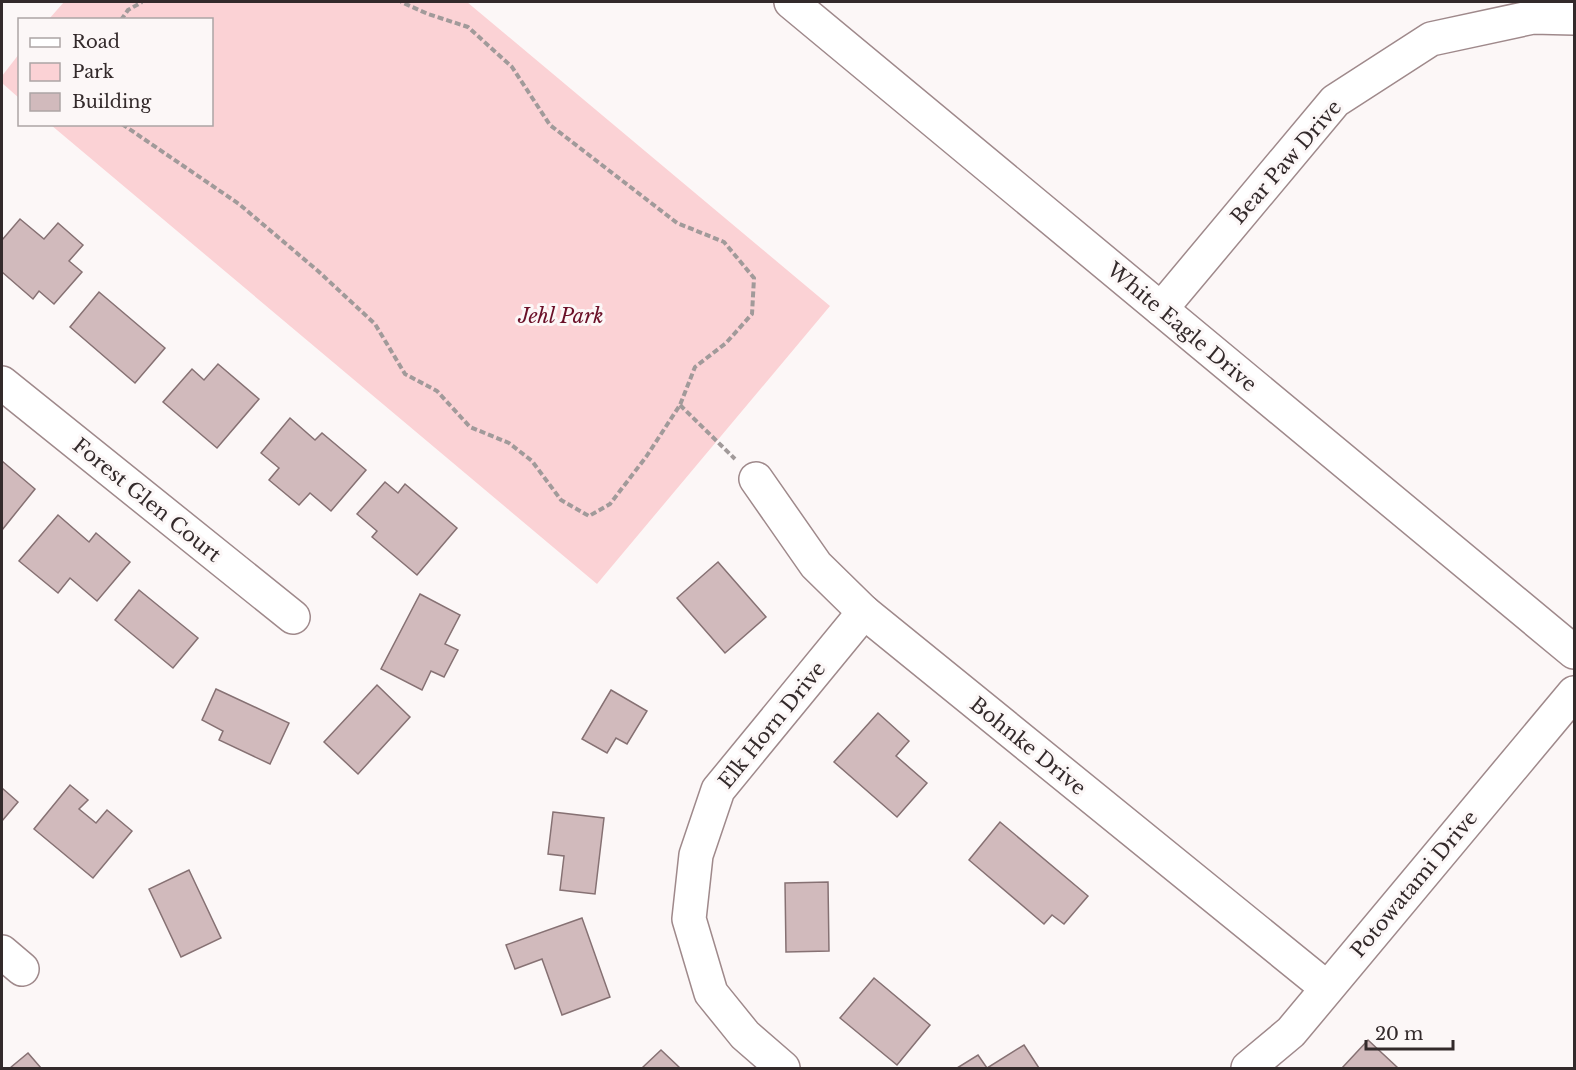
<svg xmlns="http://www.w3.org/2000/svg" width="1576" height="1070" font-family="'Libre Baskerville',serif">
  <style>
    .green { fill: #fbd2d5 }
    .building { fill: #d1babc; stroke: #867173; stroke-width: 1.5 }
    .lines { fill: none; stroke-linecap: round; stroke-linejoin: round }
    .minor-casing { stroke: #9f898b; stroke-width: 36 }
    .path { stroke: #a19a9a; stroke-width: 4; stroke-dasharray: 6 3; stroke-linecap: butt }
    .minor { stroke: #fff; stroke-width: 33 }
    .labels { text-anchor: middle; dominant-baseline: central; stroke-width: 6; stroke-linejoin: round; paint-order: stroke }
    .street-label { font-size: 20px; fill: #332a2b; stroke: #fcf7f7 }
    .park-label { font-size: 20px; font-style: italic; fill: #6a1028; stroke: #fcf7f7 }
  </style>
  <rect width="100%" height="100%" fill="#fcf7f7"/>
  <g class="green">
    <polygon points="64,2 467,2 830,306 597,584 51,125 212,124 212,20 49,19"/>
    <polygon points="19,54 19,98 2,83 2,76"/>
  </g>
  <g class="building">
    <polygon points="20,219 44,239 58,223 83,245 69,261 82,272 54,304 39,291 33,299 2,272 2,240"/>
    <polygon points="99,292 165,348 135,383 70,327"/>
    <polygon points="218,364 259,399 217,448 163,402 192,369 204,380"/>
    <polygon points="290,418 315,440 322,433 366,470 331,511 310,493 299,505 269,480 279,468 261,453"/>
    <polygon points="2,461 35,489 2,530"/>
    <polygon points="385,482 398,493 405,484 457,528 417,575 372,537 377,531 357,514"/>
    <polygon points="58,515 89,542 96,533 130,562 97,601 70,578 58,593 19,561"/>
    <polygon points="718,562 766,617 725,653 677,598"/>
    <polygon points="139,590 198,638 173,668 115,620"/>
    <polygon points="420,594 460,615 445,644 458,650 444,677 431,671 422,690 381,669"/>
    <polygon points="377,685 410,717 358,774 324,742"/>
    <polygon points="216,689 289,723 270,764 219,740 223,731 202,720"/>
    <polygon points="611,690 647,711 627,744 616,738 607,753 582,739"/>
    <polygon points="878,713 909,741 896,756 927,783 897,817 834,762"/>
    <polygon points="70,785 88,800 79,809 96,823 107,810 132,831 93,878 34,829"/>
    <polygon points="2,788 18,802 2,821"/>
    <polygon points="553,812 604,818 595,894 560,890 564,856 548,854"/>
    <polygon points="1000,822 1088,896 1064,924 1052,915 1044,924 969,860"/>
    <polygon points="189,870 221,938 181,957 149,889"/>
    <polygon points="828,882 829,951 786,952 785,883"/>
    <polygon points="582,918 610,997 562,1015 542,959 515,969 506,945"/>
    <polygon points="874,978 930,1025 897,1065 840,1018"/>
    <polygon points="1368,1040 1398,1068 1342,1068"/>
    <polygon points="1024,1045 1039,1068 987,1068"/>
    <polygon points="661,1050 680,1068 642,1068"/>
    <polygon points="28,1053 41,1068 10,1068"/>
    <polygon points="978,1055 987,1068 957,1068"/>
  </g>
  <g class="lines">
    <defs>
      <g id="minor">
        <polyline points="791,2 1574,652"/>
        <polyline points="1161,309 1335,101 1431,39 1533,17 1574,18"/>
        <polyline points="2,383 293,617"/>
        <polyline points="756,479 816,565 864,612 1327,988"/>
        <polyline points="2,952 22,969"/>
        <polyline points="783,1068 745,1035 711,993 689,919 696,855 718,790 864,612"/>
        <polyline points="1248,1068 1291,1032 1574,693"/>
      </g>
    </defs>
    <use href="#minor" class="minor-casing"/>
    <g class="path">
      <polyline points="121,20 128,10 142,2"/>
      <polyline points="122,124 239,204 318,271 375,324 405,374 437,391 470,427 509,443 532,461 561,500 589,516 610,504 646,457 680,405 695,367 726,343 752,314 754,278 724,242 677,223 550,125 512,67 468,27 428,14 401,2"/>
      <polyline points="680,405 735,459"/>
    </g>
    <use href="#minor" class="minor"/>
  </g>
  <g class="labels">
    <g class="street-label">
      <text transform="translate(1286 162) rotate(-49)">Bear Paw Drive</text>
      <text transform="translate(1182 327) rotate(40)">White Eagle Drive</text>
      <text transform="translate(147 500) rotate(39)">Forest Glen Court</text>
      <text transform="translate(772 725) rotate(-51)">Elk Horn Drive</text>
      <text transform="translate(1028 746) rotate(39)">Bohnke Drive</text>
      <text transform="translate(1414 884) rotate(-50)">Potowatami Drive</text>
    </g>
    <g class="park-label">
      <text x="561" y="316">Jehl Park</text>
    </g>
  </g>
  <rect width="1576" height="1070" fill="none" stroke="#332a2b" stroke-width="6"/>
  <rect x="18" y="18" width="195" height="108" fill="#fcf7f7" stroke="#aca5a5" stroke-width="1.5"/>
  <rect x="30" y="38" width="30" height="9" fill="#ffffff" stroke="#aca5a5" stroke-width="1.5"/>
  <text x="72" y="48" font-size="18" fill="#332a2b">Road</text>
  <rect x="30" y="63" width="30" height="18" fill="#fbd2d5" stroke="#aca5a5" stroke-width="1.5"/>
  <text x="72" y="78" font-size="18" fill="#332a2b">Park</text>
  <rect x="30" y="93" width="30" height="18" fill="#d1babc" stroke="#aca5a5" stroke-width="1.5"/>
  <text x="72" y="108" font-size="18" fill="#332a2b">Building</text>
  <path d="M1366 1040v9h87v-9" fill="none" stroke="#332a2b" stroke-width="3"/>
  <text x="1375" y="1040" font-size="18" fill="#332a2b" stroke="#fcf7f7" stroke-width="4.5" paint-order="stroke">20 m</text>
</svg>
